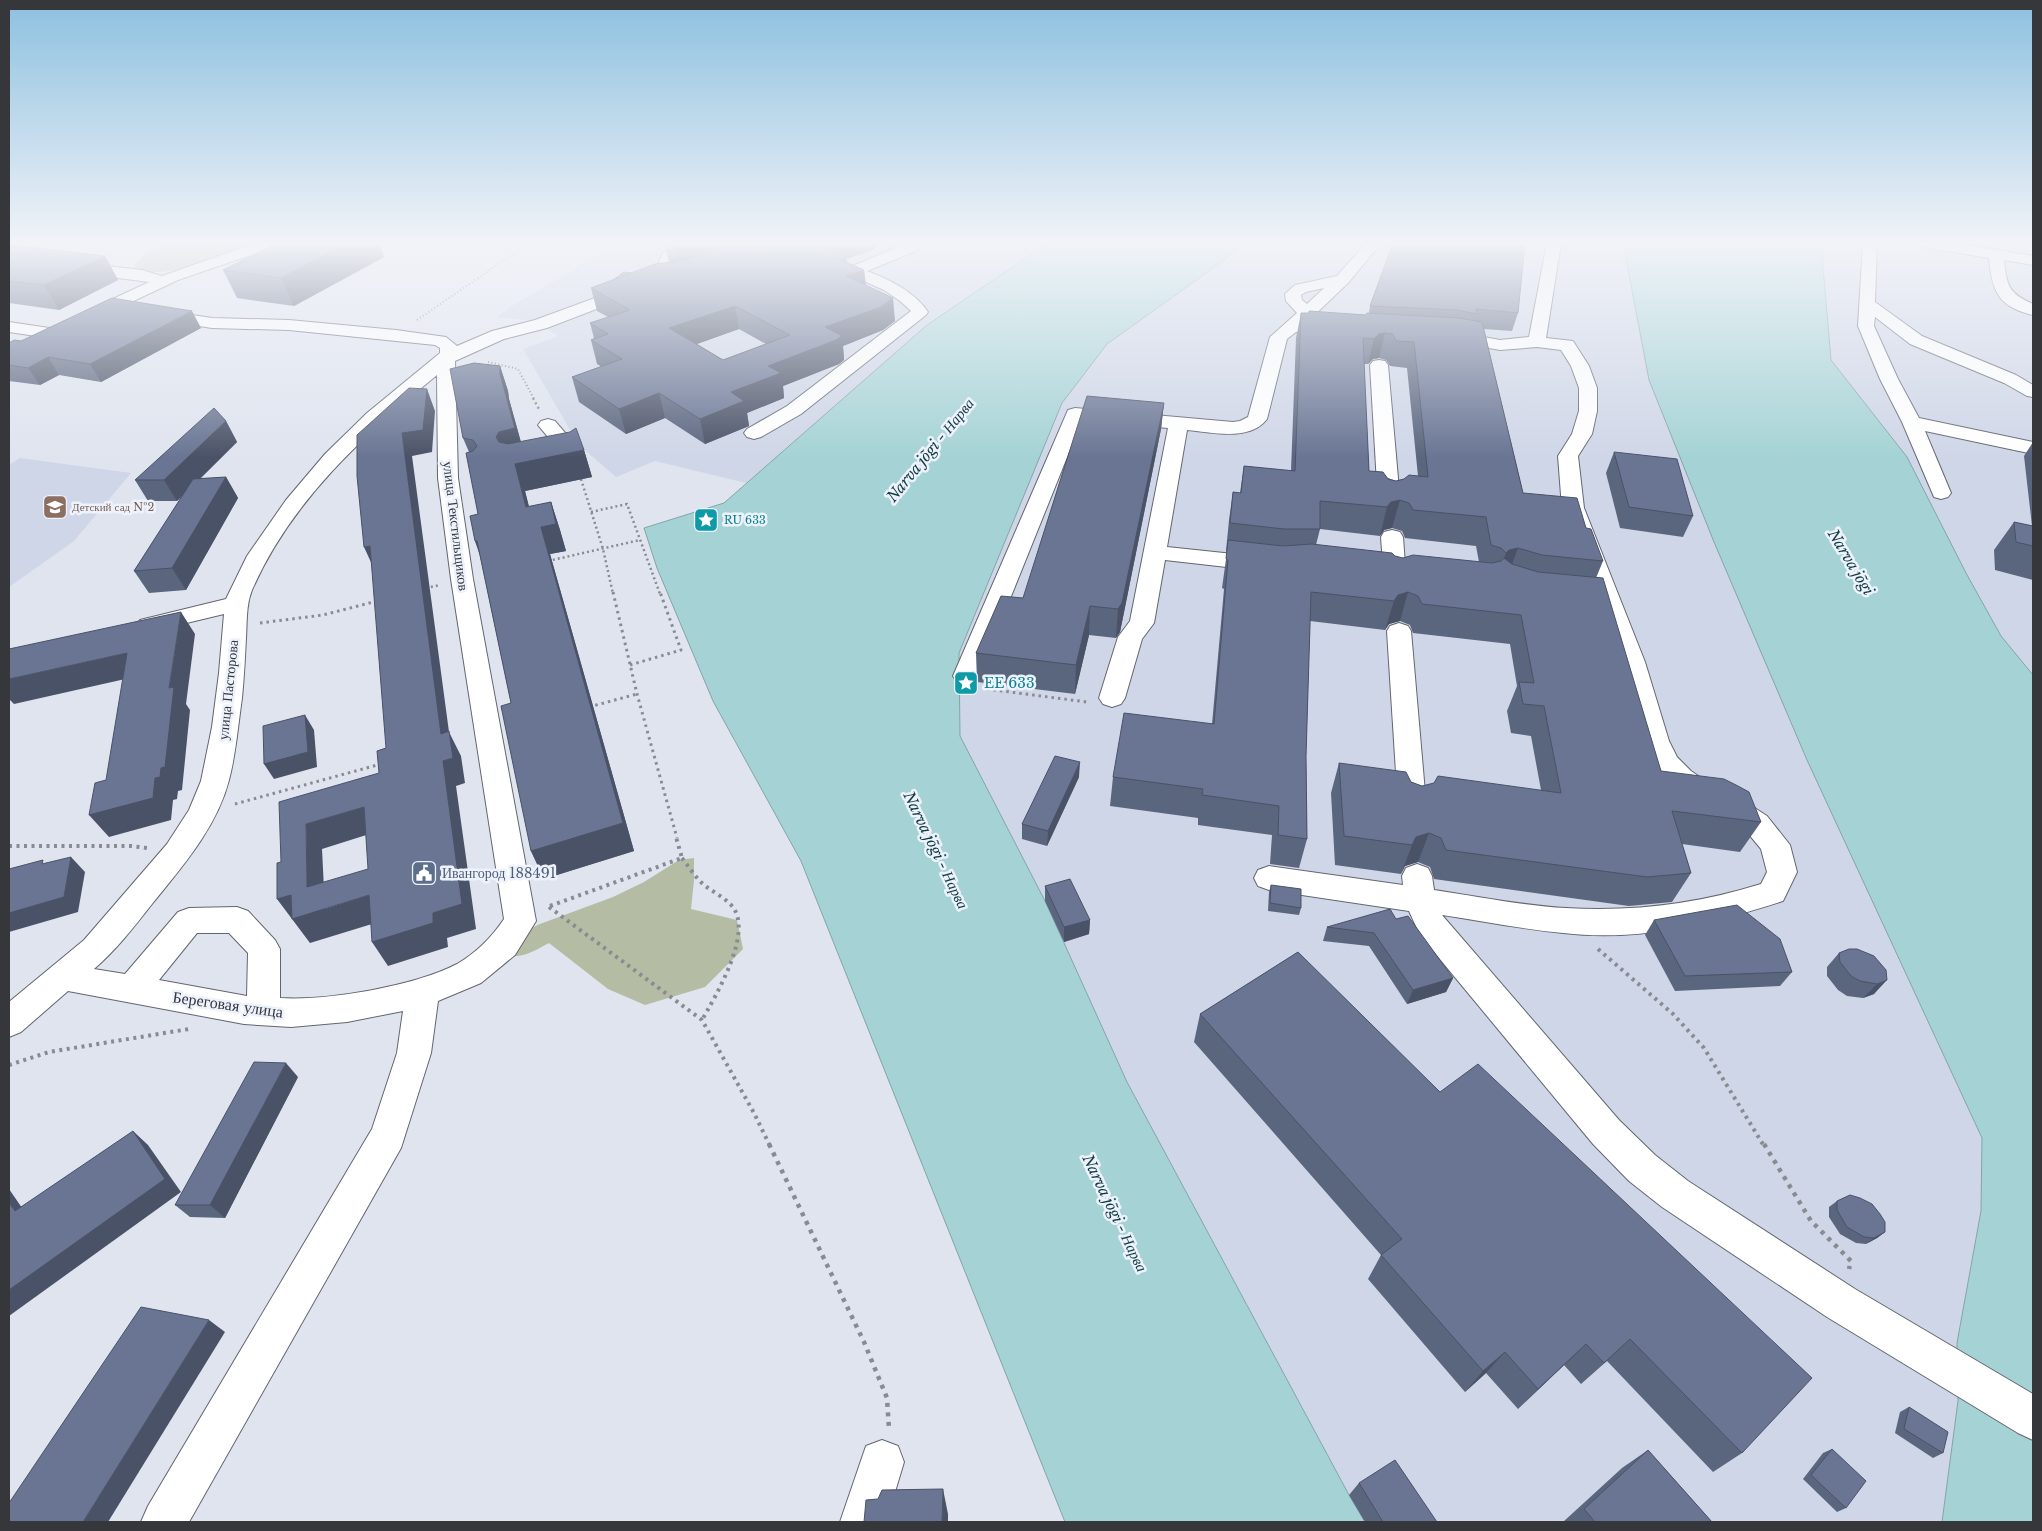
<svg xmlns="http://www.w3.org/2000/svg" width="2042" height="1531" font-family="'Libre Baskerville',serif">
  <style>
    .built { fill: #cfd6e7 }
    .green { fill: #b4bca3 }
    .water { fill: #a5d3d5; stroke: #83a4a7 }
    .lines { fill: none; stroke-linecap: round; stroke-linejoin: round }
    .minor-casing { stroke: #626670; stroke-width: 2 }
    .path-far4 { stroke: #878b92; stroke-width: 2; stroke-dasharray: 1 2.5; stroke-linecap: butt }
    .path-far3 { stroke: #878b92; stroke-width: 2.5; stroke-dasharray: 2 3; stroke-linecap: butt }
    .path-far2 { stroke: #878b92; stroke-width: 3; stroke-dasharray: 2.5 4; stroke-linecap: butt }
    .path-far1 { stroke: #878b92; stroke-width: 4; stroke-dasharray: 3 4.5; stroke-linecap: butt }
    .path { stroke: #878b92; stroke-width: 4.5; stroke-dasharray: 4 5.5; stroke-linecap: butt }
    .minor { fill: #fff; fill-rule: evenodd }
    .wall { fill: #5a657e; fill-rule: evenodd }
    .shaded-wall { fill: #4a5267 }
    .building { fill: #697593; stroke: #4a5267; fill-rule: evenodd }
    .labels { text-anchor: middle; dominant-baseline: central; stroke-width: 5; stroke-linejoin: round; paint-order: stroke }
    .far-education-label { font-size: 11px; fill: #785e54; stroke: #edf2fc; text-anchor: start }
    .far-culture-label { font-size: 11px; fill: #0d838f; stroke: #edf2fc; text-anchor: start }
    .street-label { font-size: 14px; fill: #35373b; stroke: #edf2fc }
    .culture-label { font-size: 14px; fill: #0d838f; stroke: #edf2fc; text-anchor: start }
    .service-label { font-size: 14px; fill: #4e5e75; stroke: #edf2fc; text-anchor: start }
    .water-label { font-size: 15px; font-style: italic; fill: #123e40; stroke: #edf2fc }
    .near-street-label { font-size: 16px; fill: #35373b; stroke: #edf2fc }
  </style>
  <rect width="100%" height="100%" fill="#dfe4ef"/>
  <g class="built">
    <polygon points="619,243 1048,243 927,325 746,483 655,461 616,477 579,445 523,349 558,336 535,321 497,317 510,307"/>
    <polygon points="1248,243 1623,243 1649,380 1807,760 1982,1138 1981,1211 1957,1343 1958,1401 1942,1522 1365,1522 1349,1495 1127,1082 1045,901 960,736 959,653 1062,403 1107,344"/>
    <polygon points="1821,243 2033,243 2033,675 2001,636 1966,573 1907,457 1831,360"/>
    <polygon points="20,458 131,473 74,541 9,587 9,465"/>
  </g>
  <g class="green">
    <path d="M164,243H261C224,255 177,276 139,272L134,266C142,254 152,250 164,243Z"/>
    <path d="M694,858V880L691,909L737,920L743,949L705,987L645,1005L608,989L549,943C530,953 522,959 500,955L510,938L540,924L613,897L644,882L679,860Z"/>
  </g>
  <g class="water">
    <polygon points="1048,243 1248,243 1107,344 1062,403 959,653 960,736 1045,901 1127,1082 1349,1495 1365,1522 1065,1522 801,861 713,701 657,568 644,528 724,503 927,325"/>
    <polygon points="1623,243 1821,243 1831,360 1907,457 1966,573 2001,636 2033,675 2033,1522 1942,1522 1958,1401 1957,1343 1981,1211 1982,1138 1807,760 1714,542 1649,380"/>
  </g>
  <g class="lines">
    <defs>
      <g id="minor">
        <polygon points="256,243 279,243 277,246 178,280 91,321 85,320 83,316 85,312 149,282 9,264 9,255 142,270 162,276"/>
        <path d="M674,243H691L676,255L664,283L547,328L504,339L455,361L458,478L473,579L536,921L515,955L481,983L438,1001L431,1053L401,1148L189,1522H141L148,1506L372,1129L397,1053L403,1011L347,1022L291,1027L244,1024L68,991L21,1032L9,1037V1002L84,940L167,844L189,810L201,781L212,727L219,673L224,614L149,632L140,630L137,625L140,620L226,599L247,556L286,500L325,454L367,413L440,353V348L435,345L289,330L212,328L160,320L154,319L152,315L154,311L160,310L212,318L289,320L396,330L446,337L457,346L492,331L535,320L652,277L663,253ZM437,375L438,478L451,579L504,919C492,937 476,953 457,964C415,986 327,1001 280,998V949L275,940L248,911L237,907L189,908L178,912L125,974L94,969C116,950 134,927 152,904C182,867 217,827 229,780C236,754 238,725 242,698C244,678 245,658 246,638C247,622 246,605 252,590C291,501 364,435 437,375ZM197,933H229L248,953L247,996L159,980Z"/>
        <path d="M907,243H922L916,251L867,271C890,280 914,291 928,312L926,315L801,414L761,437L754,439L747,437L744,433L747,429L787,406L911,311L900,301L884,290L848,274L845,271L848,268Z"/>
        <path d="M1366,243H1381L1348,283L1306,323L1341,325L1343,329L1341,333L1335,334L1296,332L1287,339L1267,419C1250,442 1211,432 1187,430L1167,547L1262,557L1270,559L1273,564L1270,569L1262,571L1165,560L1154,623L1142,639L1125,698L1121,704L1112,707L1103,704L1099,698L1118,637L1130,621L1168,428L1082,420L979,676L975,682L966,684L957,682L953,676L1068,410L1075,408L1233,422L1240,421L1248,417L1270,337L1297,313L1286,301L1285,294L1295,285L1337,276ZM1324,288L1307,304L1302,300L1301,295L1306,292Z"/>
        <path d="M1547,243H1561L1546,338L1573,341L1589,366L1597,388V411L1592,434L1578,456L1584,508L1645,662L1669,741L1677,757L1691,771L1713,786L1741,799L1767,816L1790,845L1797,872L1783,901C1711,924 1639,942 1563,933C1522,929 1482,921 1442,915L1619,1120L1655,1155L1688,1181L1855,1289L2033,1394V1440L2018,1433L1827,1317L1662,1207L1629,1181L1593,1144L1420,935L1409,911L1269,890L1258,886L1254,878L1258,870L1269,866L1403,885L1402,876L1406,868L1417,864L1428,868L1432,876L1434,890C1476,896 1524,906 1566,908C1633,912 1697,904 1761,884L1767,872L1761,849L1747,832L1721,813L1693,800L1671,785L1656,769L1643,741L1621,662L1562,508L1558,456L1572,434L1579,411V388L1571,366L1561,350L1537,347L1500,350L1451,341L1445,340L1442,336L1445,332L1451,331L1500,340L1529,337Z"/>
        <polygon points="1863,243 1877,243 1875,302 1922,336 2016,375 2033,385 2033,397 2027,396 2004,383 1910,344 1875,317 1874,326 1898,379 1919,418 2033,442 2033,454 1925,431 1951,493 1948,497 1941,499 1934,497 1902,422 1880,379 1858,326"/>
        <path d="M1916,243H1955L2033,256V265L2004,260C2007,286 2008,293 2033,304V315C1998,307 1992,291 1989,258L1923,247Z"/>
        <polygon points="9,322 56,329 62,330 64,334 62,338 56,339 9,332"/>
        <polygon points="1379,360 1385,361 1388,365 1400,501 1396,505 1389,507 1382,505 1378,501 1370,365 1373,361"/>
        <polygon points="548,419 555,421 578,448 581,452 578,456 556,461 549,459 546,455 549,451 558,449 538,425 541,421"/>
        <polygon points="1392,530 1400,532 1403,537 1406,578 1403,583 1395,585 1387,583 1384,578 1381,537 1384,532"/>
        <polygon points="1399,623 1408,626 1411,631 1426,804 1422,811 1412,814 1402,811 1398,804 1387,631 1390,626"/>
        <polygon points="882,1440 898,1446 904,1462 886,1522 840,1522 866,1446"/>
      </g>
    </defs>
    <use href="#minor" class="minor-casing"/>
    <g class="path-far4">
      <polyline points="417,320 529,243"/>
      <polyline points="488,362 518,369 534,399"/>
    </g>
    <g class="path-far3">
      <polyline points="533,398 539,409"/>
      <polyline points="581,479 603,549 613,594"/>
      <polyline points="591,512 627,504 660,594"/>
      <polyline points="548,561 640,540"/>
      <polyline points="426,588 440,585"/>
    </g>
    <g class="path-far2">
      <polyline points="613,592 637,694 677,838"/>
      <polyline points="260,623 323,615 377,601"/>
      <polyline points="630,665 681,650 660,592"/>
      <polyline points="987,689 1087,702"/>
      <polyline points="589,707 637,694"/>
      <polyline points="235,804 381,764"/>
    </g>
    <g class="path-far1">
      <polyline points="9,846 131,846 147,848"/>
      <path d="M682,858C689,867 695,877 704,885C713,892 724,897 732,906C754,932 716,995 702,1020"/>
      <polyline points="550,906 682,858 676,837"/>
      <polyline points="549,907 702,1020 754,1113 770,1146"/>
      <polyline points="1598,949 1673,1014 1704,1048 1764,1146"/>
      <polyline points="9,1065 49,1052 189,1029"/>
    </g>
    <g class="path">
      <polyline points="769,1144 864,1342 887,1398 889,1429"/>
      <polyline points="1764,1144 1811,1221 1851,1261 1849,1269"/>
    </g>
    <use href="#minor" class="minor"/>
  </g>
  <g class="wall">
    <polygon points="278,243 379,243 384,257 294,306 237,298 223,270"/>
    <path d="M685,243L875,246V249L846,259L847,262L864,270L866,285L895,321L883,330L843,346L844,360L839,364L783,386L784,398L747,413L749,426L705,444L665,418L626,434L579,402L572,377L602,367L597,364L591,340L594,338L590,323L608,317L597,311L591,288L631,273L669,262L666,250ZM739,329L766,344L723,360L697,344Z"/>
    <path d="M1393,243L1518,313L1512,331L1484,329L1523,493L1586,528L1603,561L1596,578L1661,771L1761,822L1740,852L1682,844L1691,873L1672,902L1629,906L1434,879L1430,867L1418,862L1405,866L1401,874L1335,865L1331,793L1339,763L1411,782L1422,786L1541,790L1531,736L1511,733L1507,711L1517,686L1510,644L1413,633L1410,625L1400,621L1389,624L1385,630L1310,621L1306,756L1307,839L1299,868L1270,864L1272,835L1198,825V818L1110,806L1113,777L1212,724L1224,589L1222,588L1227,552L1226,551L1229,520L1233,492L1240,493L1244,466L1291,471L1296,338L1301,313L1366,315L1369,313L1370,306ZM1379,358L1386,360L1390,366L1407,368L1418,476L1396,481L1369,471L1364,364H1368L1373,359ZM1392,528L1402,531L1405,538L1476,546L1479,562L1403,558L1395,556L1316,545L1320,529L1380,536L1384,530Z"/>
    <polygon points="9,245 105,256 118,280 59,310 9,303"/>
    <polygon points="201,328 101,382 59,375 40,385 9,381 9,343"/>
    <polygon points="500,366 508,391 509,399 521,442 584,450 592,477 525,491 529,507 551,502 560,530 566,551 550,554 634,851 544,879 531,851 511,703 480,556 475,541 478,514 469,452 463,438"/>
    <polygon points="1164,403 1161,429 1120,632 1116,638 1089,635 1075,694 977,682 976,653 1023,598"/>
    <polygon points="226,421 237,442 200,479 226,477 238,498 186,590 149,593 134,571 183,495 177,501 148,501 135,480"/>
    <polygon points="2033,442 2033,580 1995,570 1994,550 2014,522 2032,526 2024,456"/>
    <polygon points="1614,452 1693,516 1683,537 1620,528 1606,473"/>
    <polygon points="1079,777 1047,846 1022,839 1022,824"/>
    <polygon points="1271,885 1301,908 1299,915 1268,911 1269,892"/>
    <polygon points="1045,886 1090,920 1089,934 1064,942 1045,901"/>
    <polygon points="1396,919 1453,978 1446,992 1407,1004 1369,946 1323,941 1327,927"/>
    <polygon points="1654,920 1792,972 1780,986 1675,991 1645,935"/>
    <polygon points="1298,952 1742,1453 1713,1472 1607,1361 1581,1384 1564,1365 1518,1409 1486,1373 1465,1392 1368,1279 1381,1255 1194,1042 1200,1014"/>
    <polygon points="1839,953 1886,970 1874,994 1863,998 1847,996 1838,990 1827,976 1827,967"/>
    <polygon points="298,1077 225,1218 190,1217 175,1205"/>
    <polygon points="1837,1201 1885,1232 1877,1238 1866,1244 1856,1243 1840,1234 1829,1217 1829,1207"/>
    <polygon points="1909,1407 1943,1453 1933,1458 1895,1433 1900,1412"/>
    <polygon points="1832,1449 1846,1508 1837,1512 1803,1479 1823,1453"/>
    <polygon points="1648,1450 1712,1522 1563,1522 1622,1468"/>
    <polygon points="1359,1483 1437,1522 1365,1522 1349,1495"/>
  </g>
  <g class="shaded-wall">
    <polygon points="347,243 379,243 384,257 294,306 281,278"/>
    <polygon points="692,243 760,243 681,271 676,249"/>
    <polygon points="824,243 882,243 875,246 875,249 846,259 848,276 864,270 866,293 849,299 821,245"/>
    <polygon points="105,256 118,280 59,310 44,285"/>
    <polygon points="893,298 895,321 883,330 843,346 844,360 839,364 783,386 784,398 747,413 749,426 705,444 700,419 731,392 768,366 825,327"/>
    <polygon points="735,306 739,329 674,352 669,328"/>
    <polygon points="192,311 201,328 101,382 90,364"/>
    <polygon points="1385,333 1379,358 1373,359 1368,364 1374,339 1379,334"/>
    <polygon points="48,357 59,375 40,385 28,368"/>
    <polygon points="500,366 508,391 509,399 524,454 508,458 496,437 500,374"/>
    <polygon points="427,389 435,411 432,452 412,456 449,732 461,756 465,783 456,786 476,929 447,938 448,947 388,966 372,942 433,913 443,761 402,433"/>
    <polygon points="659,393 665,418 626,434 619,409"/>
    <polygon points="1164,403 1161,429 1120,632 1116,638 1118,609"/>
    <polygon points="226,421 237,442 177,501 164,480"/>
    <polygon points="584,450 592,477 525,491 536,535 526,507 515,464"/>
    <polygon points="226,477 238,498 186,590 172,568"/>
    <polygon points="1400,500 1392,528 1384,530 1380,536 1387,507 1391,502"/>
    <polygon points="551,502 560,530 566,551 550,554 634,851 544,879 531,851 541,527"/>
    <polygon points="475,541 477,541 486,569"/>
    <polygon points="370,546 375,571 364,547"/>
    <polygon points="1518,548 1508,576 1495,582 1506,553 1509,550"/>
    <polygon points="1408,592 1400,621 1389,624 1385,630 1394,601 1398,595"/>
    <polygon points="1090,606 1089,635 1075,694 1076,665"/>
    <polygon points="181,612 195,634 186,704 190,710 182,790 178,791 177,799 173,800 171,820 109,837 89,815 155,778"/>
    <polygon points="127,653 143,675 14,704 9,699 9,679"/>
    <polygon points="305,715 314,730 317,767 274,779 264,764"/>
    <polygon points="1080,762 1079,777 1047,846 1048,831"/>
    <polygon points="364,807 379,831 322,849 325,909 369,895 385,920 310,943 277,899 307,887 306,824"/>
    <polygon points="1429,833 1418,862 1405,866 1401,874 1412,845 1416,837"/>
    <polygon points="71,857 85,872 78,912 9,932 9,913"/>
    <polygon points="1090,920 1089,934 1064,942 1064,927"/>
    <polygon points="1453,978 1446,992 1407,1004 1413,990"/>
    <polygon points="1887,980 1874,994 1863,998 1877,984"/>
    <polygon points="286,1063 298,1077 225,1218 210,1205"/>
    <polygon points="133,1131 148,1145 181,1192 9,1316 9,1290"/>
    <polygon points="9,1189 33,1224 15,1211 9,1203"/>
    <polygon points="1885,1232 1877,1238 1866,1244 1874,1238"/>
    <polygon points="209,1320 225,1332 108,1522 83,1522"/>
    <polygon points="1586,1344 1564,1365 1518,1409 1538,1389"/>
    <polygon points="1505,1352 1486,1373 1465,1392 1483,1371"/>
    <polygon points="943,1489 948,1514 948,1522 942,1522"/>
  </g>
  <g class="building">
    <polygon points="278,243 347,243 281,278 223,270"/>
    <polygon points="685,243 692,243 676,249 666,250"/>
    <path d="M734,243H824L821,245L846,256L838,259L864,270L846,276L893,298L881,307L825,327L842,336L836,340L768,366L781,373L731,392L744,401L700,419L659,393L619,409L572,377L622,359L591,340L608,334L590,323L630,310L591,288L655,264L685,260ZM735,306L790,335L723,360L669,328Z"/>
    <polygon points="1393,243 1525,243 1518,313 1476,309 1477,314 1457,310 1370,306"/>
    <polygon points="9,245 105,256 44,285 9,281"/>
    <polygon points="624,272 631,273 613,280"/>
    <polygon points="112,298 192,311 90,364 48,357 28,368 9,365 9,343 14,340 21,341"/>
    <path d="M1309,311L1366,315L1367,313L1459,318L1482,322L1523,493L1577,498L1586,528L1591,529L1603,561L1542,555L1518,548L1509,550L1506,553L1501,548L1491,545L1486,517L1413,510L1409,503L1400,500L1391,502L1387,507L1320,501V529H1284L1230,523L1233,492L1241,493L1244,466L1295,471L1301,313H1309ZM1385,333L1393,334L1396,341L1414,342L1428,477L1409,475L1404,479L1396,481L1388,479L1383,472L1369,471L1363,338L1374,339L1379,334Z"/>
    <polygon points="474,363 500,366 500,374 515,428 499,432 496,437 499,442 508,444 570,432 576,428 584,450 515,464 526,507 551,502 556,524 541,527 623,823 531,851 501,706 511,703 477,541 475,541 470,516 478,514 466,453 473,451 477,446 473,440 463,438 450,369"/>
    <path d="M409,388L427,389L423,430L402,433L441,734L449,731L453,758L443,761L462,904L433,913V923L372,942L369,895L292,919L291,895L277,899V863L281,862L279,802L379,773L377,751L386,748L370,546L364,547L357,476V435ZM364,807L368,869L307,887L306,824Z"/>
    <polygon points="1087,396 1164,403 1122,603 1118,609 1090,606 1076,665 976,653 1001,596 1023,598"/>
    <polygon points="214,408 226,421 164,480 135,480"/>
    <polygon points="1614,452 1677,459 1693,516 1629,507"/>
    <polygon points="226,477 172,568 134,571 193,479"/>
    <polygon points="2014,522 2033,526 2033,546 2016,542"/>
    <polygon points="1228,540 1283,546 1312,544 1392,553 1395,556 1403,558 1413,555 1492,563 1501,561 1504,558 1512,564 1538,572 1603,578 1661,771 1724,779 1738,786 1749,792 1761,822 1672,811 1691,873 1647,877 1446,850 1441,838 1429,833 1416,837 1412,845 1344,836 1339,763 1406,772 1411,782 1422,786 1434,783 1438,776 1561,793 1544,706 1523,704 1519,682 1534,683 1521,615 1422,604 1418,596 1408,592 1398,595 1394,601 1311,592 1306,756 1307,839 1278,835 1279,806 1202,795 1203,789 1113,777 1124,713 1214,724 1228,560 1226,559"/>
    <polygon points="181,612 169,688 174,687 165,767 161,768 160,777 155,778 153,798 89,815 95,783 106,780 127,653 9,679 9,649"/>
    <polygon points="305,715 308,752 264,764 263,726"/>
    <polygon points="1055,756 1080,762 1048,831 1022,824"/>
    <polygon points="71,857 64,897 9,913 9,869 43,860 42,864"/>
    <polygon points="1070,879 1090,920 1064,927 1045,886"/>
    <polygon points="1271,885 1301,889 1301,908 1270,903"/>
    <polygon points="1737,905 1780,939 1792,972 1685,976 1654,920"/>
    <polygon points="1390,909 1396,919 1408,916 1453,978 1413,990 1374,933 1327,927"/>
    <polygon points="1849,949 1857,949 1874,956 1886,970 1887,980 1877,984 1860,981 1851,976 1840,962 1839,953"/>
    <polygon points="1298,952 1440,1092 1478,1064 1812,1378 1742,1453 1630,1339 1604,1363 1586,1344 1538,1389 1505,1352 1483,1371 1381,1255 1402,1239 1200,1014"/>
    <polygon points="254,1062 286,1063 210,1205 175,1205"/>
    <polygon points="133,1131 165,1179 9,1290 9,1203 15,1211"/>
    <polygon points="1850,1195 1860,1198 1872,1204 1880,1214 1885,1222 1885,1232 1874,1238 1864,1237 1847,1227 1837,1210 1837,1201"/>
    <polygon points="141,1307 209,1320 83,1522 9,1522 9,1503"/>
    <polygon points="1909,1407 1948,1432 1943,1453 1904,1429"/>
    <polygon points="1832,1449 1866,1481 1846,1508 1811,1475"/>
    <polygon points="1648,1450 1712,1522 1595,1522 1584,1509"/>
    <polygon points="1395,1460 1437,1522 1383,1522 1359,1483"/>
    <polygon points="943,1489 942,1522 864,1522 866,1500 878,1499 882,1490"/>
  </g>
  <linearGradient id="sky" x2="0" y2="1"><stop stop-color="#8dc0e0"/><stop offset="0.53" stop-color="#f1f3f8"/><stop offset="1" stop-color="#f1f3f8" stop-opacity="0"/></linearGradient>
  <rect width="2042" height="458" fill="url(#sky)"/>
  <defs>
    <symbol id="school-square" viewBox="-11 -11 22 22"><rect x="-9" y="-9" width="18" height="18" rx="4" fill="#8d6e63" stroke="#edf2fc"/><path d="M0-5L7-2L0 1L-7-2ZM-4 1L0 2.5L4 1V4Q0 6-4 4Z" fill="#fff"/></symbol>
    <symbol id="sight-square" viewBox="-11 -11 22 22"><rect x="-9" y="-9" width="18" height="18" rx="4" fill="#0f9aa8" stroke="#edf2fc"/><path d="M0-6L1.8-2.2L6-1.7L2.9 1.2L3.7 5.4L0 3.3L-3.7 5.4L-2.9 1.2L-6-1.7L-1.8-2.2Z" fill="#fff"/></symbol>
    <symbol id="civic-square" viewBox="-11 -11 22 22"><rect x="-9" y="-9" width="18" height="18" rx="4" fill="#5c6f8a" stroke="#edf2fc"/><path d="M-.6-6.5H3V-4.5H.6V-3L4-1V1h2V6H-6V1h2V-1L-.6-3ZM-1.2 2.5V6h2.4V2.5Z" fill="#fff"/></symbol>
  </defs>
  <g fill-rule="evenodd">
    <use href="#school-square" x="41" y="493" width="28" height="28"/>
    <use href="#sight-square" x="692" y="506" width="28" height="28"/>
    <use href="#sight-square" x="952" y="669" width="28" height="28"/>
    <use href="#civic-square" x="410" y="859" width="28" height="28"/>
  </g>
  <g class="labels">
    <g class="far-education-label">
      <text x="72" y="507">Детский сад №2</text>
    </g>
    <g class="far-culture-label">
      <text x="724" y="520">RU 633</text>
    </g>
    <g class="street-label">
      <text transform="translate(456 526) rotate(83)">улица Текстильщиков</text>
      <text transform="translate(228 690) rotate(-84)">улица Пасторова</text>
    </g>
    <g class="culture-label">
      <text x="984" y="683">EE 633</text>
    </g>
    <g class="service-label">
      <text x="442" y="873">Ивангород 188491</text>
    </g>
    <g class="water-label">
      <text transform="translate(930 450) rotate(-51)">Narva jõgi - Нарва</text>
      <text transform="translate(1851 562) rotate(59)">Narva jõgi</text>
      <text transform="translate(936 850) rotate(64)">Narva jõgi - Нарва</text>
      <text transform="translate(1115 1213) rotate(64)">Narva jõgi - Нарва</text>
    </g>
    <g class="near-street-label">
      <text transform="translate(228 1004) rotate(8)">Береговая улица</text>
    </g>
  </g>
  <rect width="2042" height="1531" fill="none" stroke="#35373b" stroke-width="20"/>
</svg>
